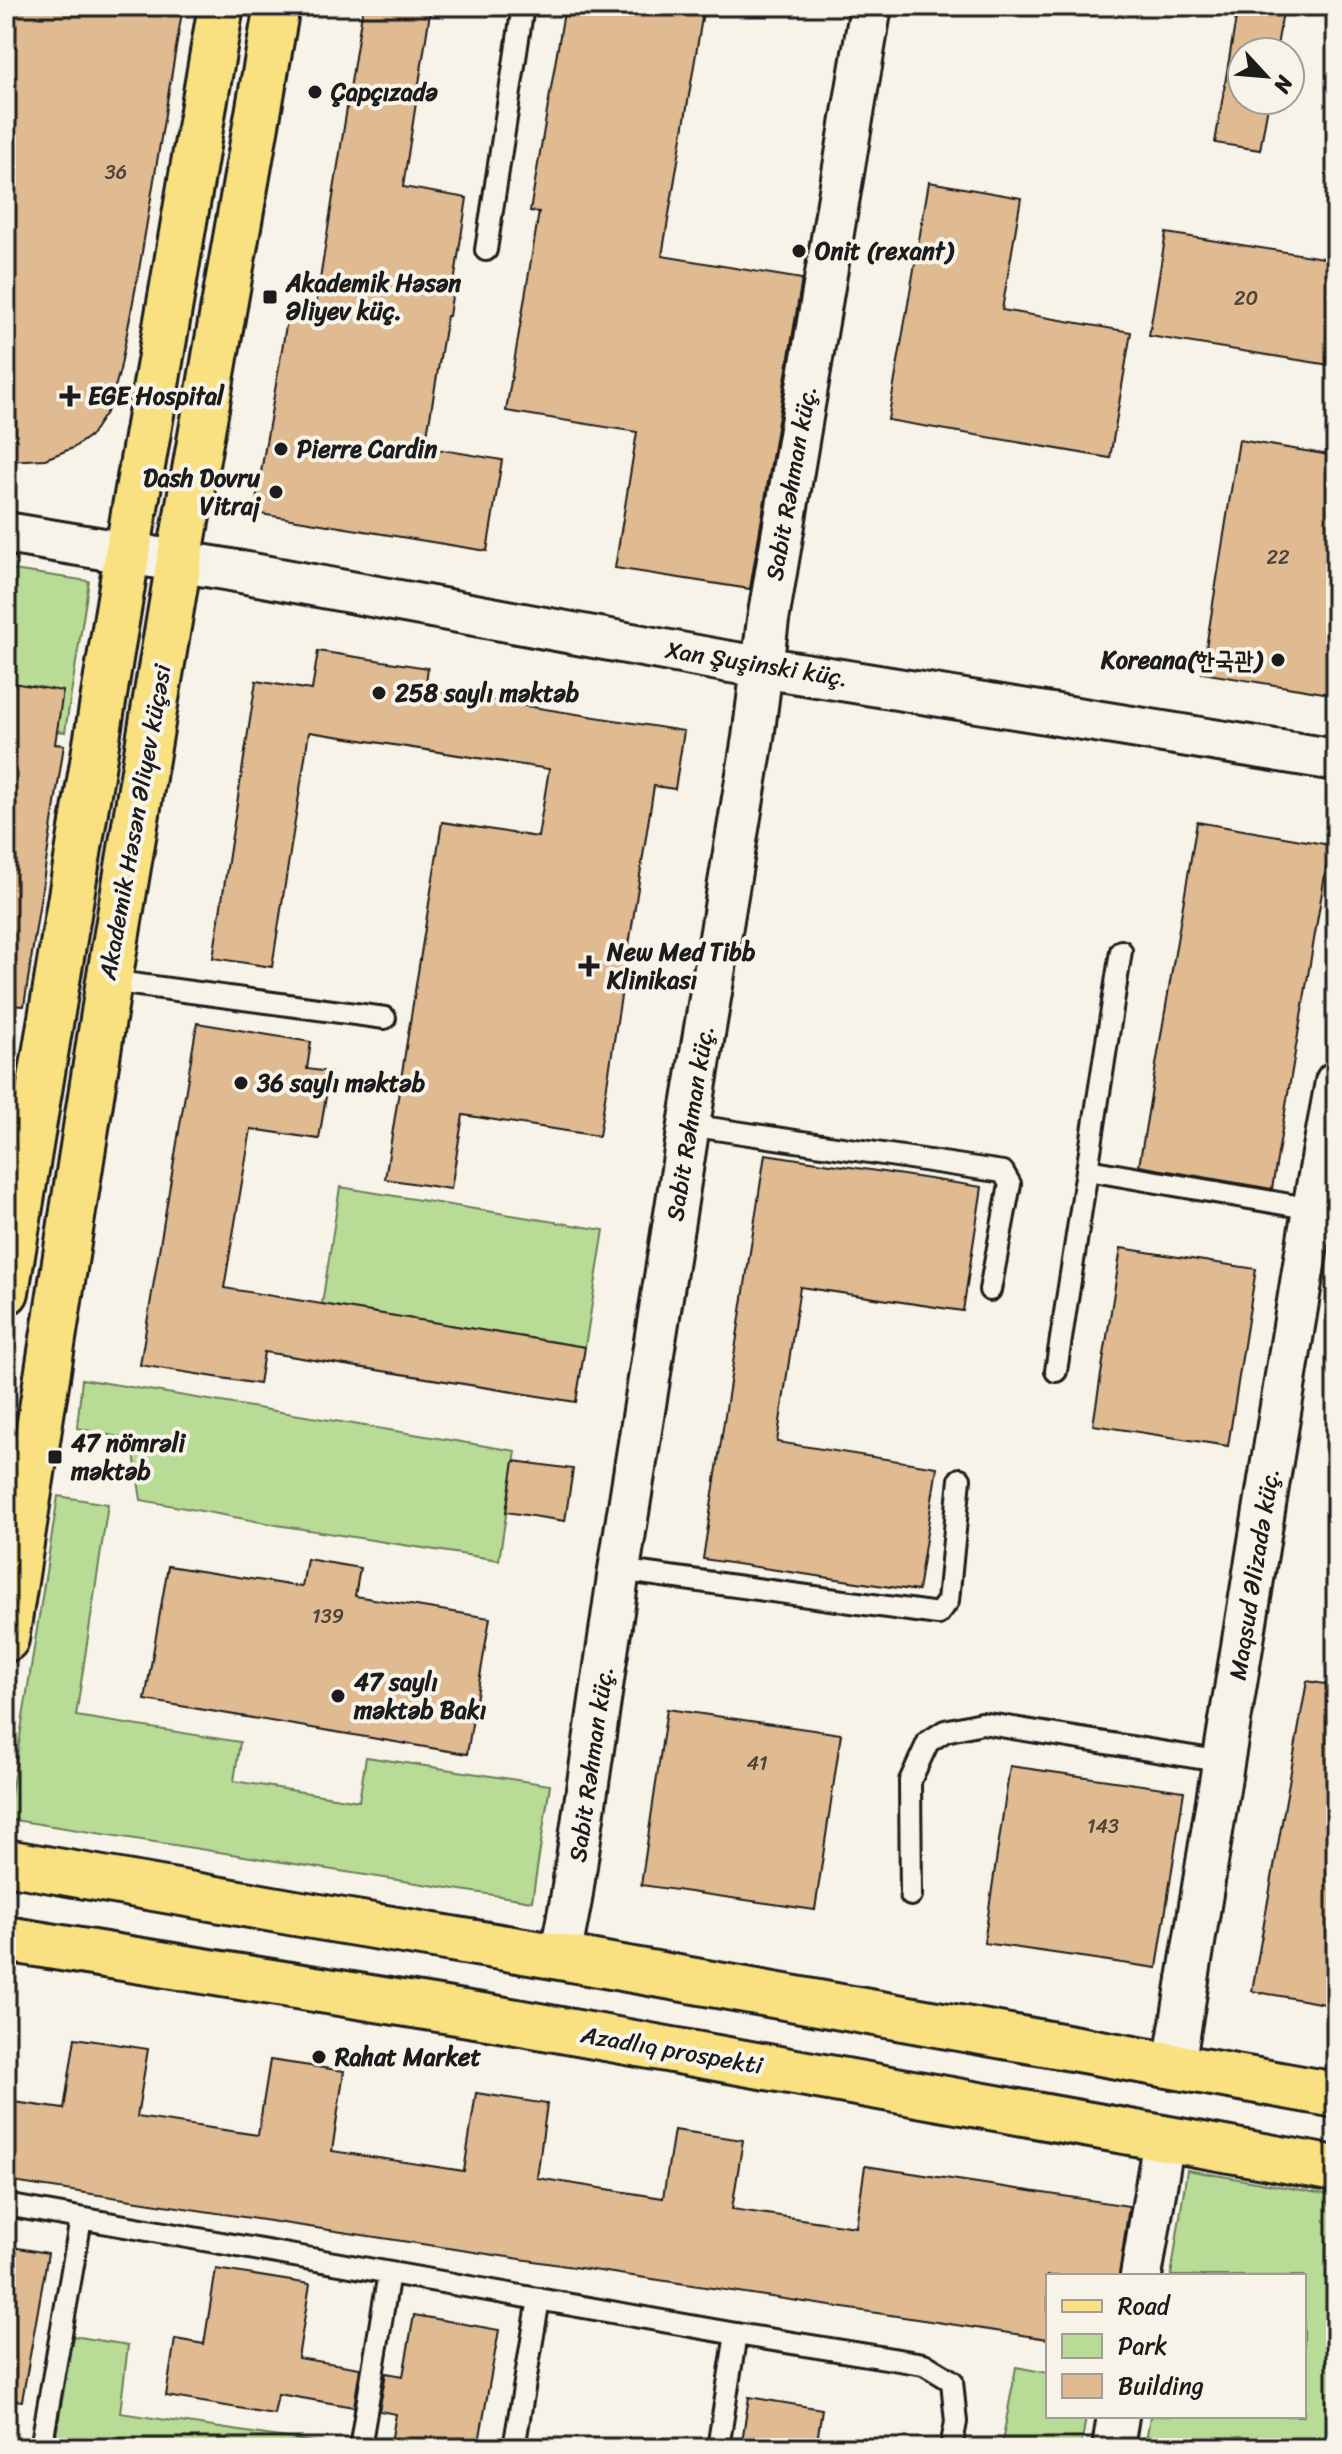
<svg xmlns="http://www.w3.org/2000/svg" width="1342" height="2454" font-family="Sriracha,'Poor Story',sans-serif">
  <style>
    .green { fill: #b8db95; stroke: #6a7c58; stroke-width: 2 }
    .building { fill: #e0ba91; stroke: #1c1c1c; stroke-width: 2 }
    .lines { fill: none; stroke-linecap: round; stroke-linejoin: round }
    .lane-casing { stroke: #1c1c1c; stroke-width: 26 }
    .street-casing { stroke: #1c1c1c; stroke-width: 46 }
    .primary-casing { stroke: #1c1c1c; stroke-width: 50 }
    .lane { stroke: #f7f3e8; stroke-width: 20 }
    .street { stroke: #f7f3e8; stroke-width: 40 }
    .primary { stroke: #f9e181; stroke-width: 44 }
    .poi-dot { fill: #1c1c1c; stroke: #f7f3e8; stroke-width: 3 }
    .labels { text-anchor: middle; dominant-baseline: central; stroke-width: 8; stroke-linejoin: round; paint-order: stroke }
    .number-label { font-size: 20px; fill: #4d4439 }
    .poi-label { font-size: 24px; font-weight: bold; fill: #1c1c1c; stroke: #f7f3e8; text-anchor: start }
    .street-label { font-size: 24px; fill: #1c1c1c; stroke: #f7f3e8 }
  </style>
  <rect width="100%" height="100%" fill="#f7f3e8"/>
  <filter id="ink" filterUnits="userSpaceOnUse"><feTurbulence type="fractalNoise" baseFrequency=".0125" numOctaves="2"/><feDisplacementMap in="SourceGraphic" scale="16" xChannelSelector="R" yChannelSelector="G"/><feConvolveMatrix kernelMatrix="1 2 1 2 8 2 1 2 1" color-interpolation-filters="sRGB"/></filter>
  <g filter="url(#ink)">
    <g class="green">
      <polygon points="6,569 89,581 65,732 6,723"/>
      <polygon points="340,1187 604,1230 585,1347 322,1304"/>
      <polygon points="82,1379 516,1451 499,1560 277,1525 141,1500 132,1440 77,1428"/>
      <polygon points="58,1496 108,1504 76,1716 240,1742 234,1781 359,1801 366,1757 550,1785 532,1901 7,1819"/>
      <polygon points="1187,2170 1336,2196 1336,2448 1145,2448 1150,2416 1304,2416 1304,2276 1171,2276"/>
      <polygon points="73,2336 128,2345 120,2413 341,2446 341,2448 54,2448"/>
      <polygon points="1016,2367 1048,2373 1048,2416 1086,2416 1081,2448 1001,2448"/>
    </g>
    <g class="building">
      <polygon points="6,6 183,6 139,270 120,370 109,408 91,435 73,448 45,459 6,461"/>
      <polygon points="363,6 431,6 403,187 467,198 449,316 447,316 425,447 502,460 487,551 254,513 287,320 313,324"/>
      <polygon points="565,6 704,6 662,256 802,279 750,589 615,568 637,432 506,411 539,212 530,211"/>
      <polygon points="1238,6 1284,6 1276,52 1242,52 1242,100 1269,100 1260,150 1215,143"/>
      <polygon points="929,182 1021,198 1002,310 1131,332 1110,458 888,420"/>
      <polygon points="1166,233 1336,260 1336,366 1149,336"/>
      <polygon points="1239,440 1336,456 1336,659 1330,694 1202,673"/>
      <polygon points="318,651 428,668 425,690 684,731 675,789 654,786 599,1136 463,1115 451,1189 385,1179 442,822 538,837 549,769 309,732 272,967 213,958 256,681 312,690"/>
      <polygon points="6,682 63,691 55,744 64,745 24,1006 6,1005"/>
      <polygon points="1197,822 1330,845 1272,1189 1139,1166"/>
      <polygon points="197,1023 311,1042 307,1069 330,1072 319,1139 251,1129 224,1288 585,1347 576,1402 264,1352 259,1384 140,1365"/>
      <polygon points="765,1154 982,1187 963,1311 800,1287 777,1442 937,1467 918,1591 703,1559"/>
      <polygon points="1121,1248 1256,1269 1228,1446 1093,1425"/>
      <polygon points="514,1461 573,1469 565,1521 506,1512"/>
      <polygon points="307,1559 360,1568 355,1596 490,1618 467,1754 145,1700 168,1566 302,1587"/>
      <polygon points="1307,1681 1336,1686 1336,2006 1252,1991"/>
      <polygon points="667,1709 841,1734 815,1910 641,1885"/>
      <polygon points="1010,1766 1184,1791 1157,1968 984,1943"/>
      <polygon points="75,2038 148,2049 137,2117 258,2135 270,2060 344,2071 332,2151 464,2171 476,2093 547,2104 537,2178 663,2198 674,2130 743,2140 732,2209 856,2227 865,2166 1129,2206 1119,2276 1048,2276 1048,2339 6,2181 6,2101 64,2109"/>
      <polygon points="6,2246 48,2253 22,2401 6,2399"/>
      <polygon points="216,2269 310,2284 298,2358 360,2368 354,2407 278,2394 274,2414 166,2396 175,2339 204,2344"/>
      <polygon points="414,2315 499,2330 478,2448 390,2448 396,2414 379,2411 386,2373 403,2376"/>
      <polygon points="749,2397 822,2409 816,2448 741,2448"/>
    </g>
    <g class="lines">
      <defs>
        <g id="lane">
          <polyline points="486,250 523,6"/>
          <polyline points="109,981 385,1018"/>
          <polyline points="689,1125 1003,1172 1010,1184 990,1290"/>
          <polyline points="1088,1170 1313,1209"/>
          <polyline points="1056,1371 1121,951"/>
          <polyline points="619,1570 938,1614 948,1601 960,1479"/>
          <polyline points="911,1895 910,1781 928,1742 945,1731 982,1723 1224,1762"/>
          <polyline points="6,2205 736,2334 924,2364 952,2381 956,2422 951,2448"/>
          <polyline points="41,2448 81,2219"/>
          <polyline points="360,2448 389,2273"/>
          <polyline points="514,2448 539,2299"/>
          <polyline points="718,2448 736,2334"/>
        </g>
        <g id="street">
          <polyline points="6,533 225,569 724,661 1336,760"/>
          <polyline points="560,1957 571,1900 619,1570 689,1125 753,738 768,620 871,6"/>
          <polyline points="1174,2066 1313,1209 1336,1082"/>
          <polyline points="1141,2276 1164,2139"/>
          <polyline points="1113,2448 1118,2416"/>
        </g>
        <g id="primary">
          <polyline points="6,1292 132,525 221,6"/>
          <polyline points="6,1639 109,981 179,561 277,6"/>
          <polyline points="6,1862 295,1913 560,1957 1336,2095"/>
          <polyline points="6,1939 494,2018 1336,2169"/>
        </g>
      </defs>
      <use href="#lane" class="lane-casing"/>
      <use href="#street" class="street-casing"/>
      <use href="#primary" class="primary-casing"/>
      <use href="#lane" class="lane"/>
      <use href="#street" class="street"/>
      <use href="#primary" class="primary"/>
    </g>
  </g>
  <g class="poi-dot">
    <circle cx="315" cy="92" r="8"/>
    <circle cx="799" cy="251" r="8"/>
    <rect x="262" y="289" width="16" height="16" rx="4"/>
    <path d="M66 384h8v8h8v8h-8v8h-8v-8h-8v-8h8z"/>
    <circle cx="281" cy="449" r="8"/>
    <circle cx="276" cy="492" r="8"/>
    <circle cx="1278" cy="660" r="8"/>
    <circle cx="379" cy="693" r="8"/>
    <path d="M585 954h8v8h8v8h-8v8h-8v-8h-8v-8h8z"/>
    <circle cx="241" cy="1083" r="8"/>
    <rect x="47" y="1449" width="16" height="16" rx="4"/>
    <circle cx="338" cy="1696" r="8"/>
    <circle cx="319" cy="2057" r="8"/>
  </g>
  <g class="labels">
    <g class="number-label">
      <text x="116" y="172">36</text>
      <text x="1246" y="298">20</text>
      <text x="1278" y="557">22</text>
      <text x="328" y="1616">139</text>
      <text x="757" y="1763">41</text>
      <text x="1103" y="1826">143</text>
    </g>
    <g class="poi-label">
      <text x="331" y="92">Çapçızadə</text>
      <text x="815" y="251">Onit (rexant)</text>
      <text x="286" y="283">Akademik Həsən<tspan x="286" dy="28">Əliyev küç.</tspan></text>
      <text x="88" y="396">EGE Hospital</text>
      <text x="297" y="449">Pierre Cardin</text>
      <text x="260" y="478" text-anchor="end">Dash Dovru<tspan x="260" dy="28">Vitraj</tspan></text>
      <text x="1262" y="660" text-anchor="end">Koreana(한국관)</text>
      <text x="395" y="693">258 saylı məktəb</text>
      <text x="607" y="952">New Med Tibb<tspan x="607" dy="28">Klinikası</tspan></text>
      <text x="257" y="1083">36 saylı məktəb</text>
      <text x="71" y="1443">47 nömrəli<tspan x="71" dy="28">məktəb</tspan></text>
      <text x="354" y="1682">47 saylı<tspan x="354" dy="28">məktəb Bakı</tspan></text>
      <text x="335" y="2057">Rahat Market</text>
    </g>
    <g class="street-label">
      <text transform="translate(791 483) rotate(-80)">Sabit Rəhman küç.</text>
      <text transform="translate(757 664) rotate(9)">Xan Şuşinski küç.</text>
      <text transform="translate(135 822) rotate(-80)">Akademik Həsən Əliyev küçəsi</text>
      <text transform="translate(690 1123) rotate(-81)">Sabit Rəhman küç.</text>
      <text transform="translate(1254 1574) rotate(-81)">Maqsud Əlizadə küç.</text>
      <text transform="translate(591 1764) rotate(-82)">Sabit Rəhman küç.</text>
      <text transform="translate(672 2050) rotate(10)">Azadlıq prospekti</text>
    </g>
  </g>
  <rect width="1342" height="2454" fill="none" stroke="#f7f3e8" stroke-width="32"/>
  <rect x="16" y="16" width="1310" height="2422" fill="none" stroke="#1c1c1c" stroke-width="3" filter="url(#ink)"/>
  <rect x="1046" y="2274" width="260" height="144" fill="#f7f3e8" stroke="#9f9d96" stroke-width="2"/>
  <rect x="1062" y="2300" width="40" height="12" fill="#f9e181" stroke="#9f9d96" stroke-width="2"/>
  <text x="1118" y="2314" font-size="24" fill="#1c1c1c">Road</text>
  <rect x="1062" y="2334" width="40" height="24" fill="#b8db95" stroke="#9f9d96" stroke-width="2"/>
  <text x="1118" y="2354" font-size="24" fill="#1c1c1c">Park</text>
  <rect x="1062" y="2374" width="40" height="24" fill="#e0ba91" stroke="#9f9d96" stroke-width="2"/>
  <text x="1118" y="2394" font-size="24" fill="#1c1c1c">Building</text>
  <g transform="translate(1266 76) rotate(116)"><circle r="38" fill="#f7f3e8" stroke="#9f9d96" stroke-width="2"/>
  <path d="M0-6L14 30L0 20L-14 30Z" fill="#1c1c1c"/>
  <text y="-12" font-size="22" font-weight="bold" text-anchor="middle" fill="#1c1c1c">N</text>
  </g>
</svg>
